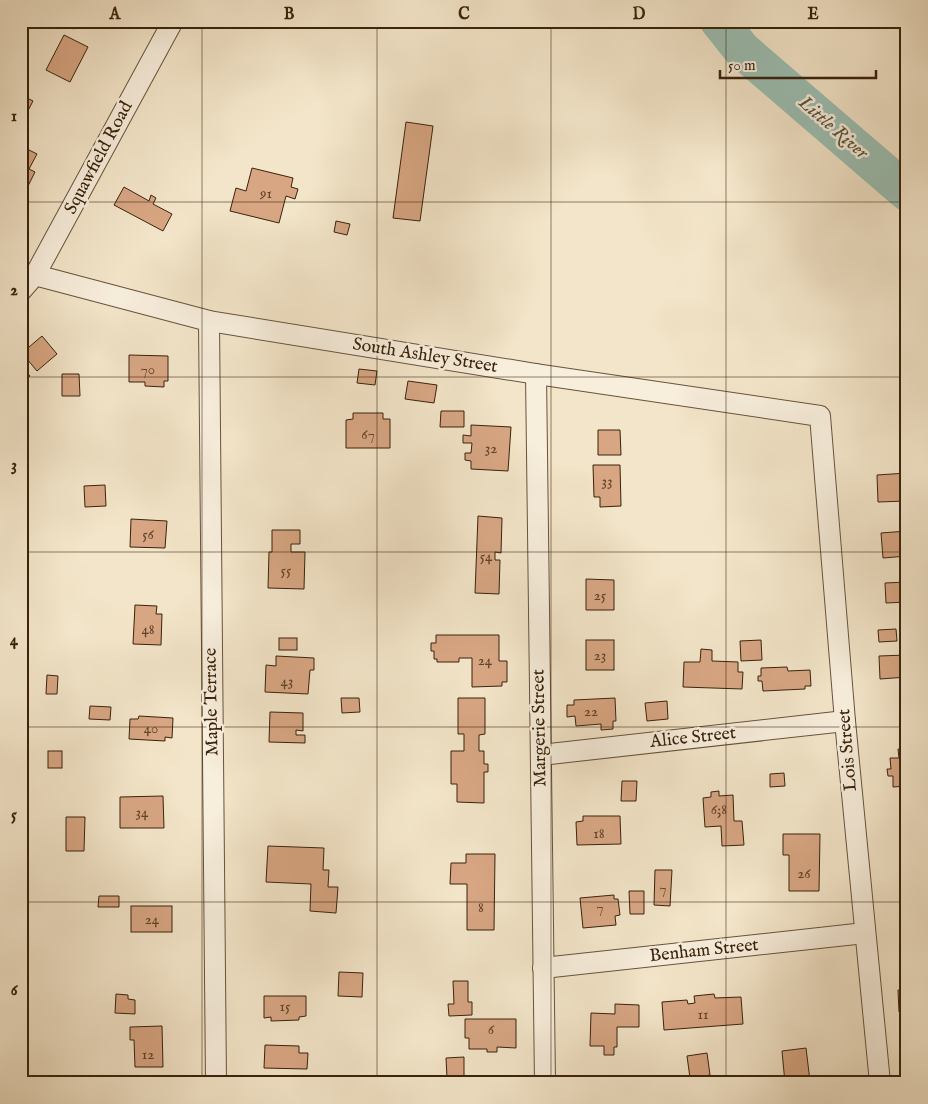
<svg xmlns="http://www.w3.org/2000/svg" width="928" height="1104" font-family="'IM FELL English',serif">
  <style>
    .lines { fill: none; stroke-linecap: round; stroke-linejoin: round }
    .river { stroke: #9bbfb3; stroke-width: 38 }
    .building { fill: #d8a683; stroke: #39220c }
    .minor-casing { stroke: #68533b; stroke-width: 22 }
    .minor { stroke: #f7eedc; stroke-width: 20 }
    .grid { fill: none; stroke: #39220c; stroke-width: 1; stroke-opacity: 0.55 }
    .labels { text-anchor: middle; dominant-baseline: central; stroke-width: 5; stroke-linejoin: round; paint-order: stroke }
    .number-label { font-size: 15px; fill: #61432a }
    .street-label { font-size: 18px; fill: #39220c; stroke: #f7eedc }
    .water-label { font-size: 19px; font-style: italic; fill: #56513e; stroke: #f7eedc }
    .neatline { fill: none; stroke: #39220c; stroke-width: 2 }
    .grid-label { font-size: 16px; text-anchor: middle; font-weight: bold; fill: #39220c }
  </style>
  <rect width="100%" height="100%" fill="#f3e5c9"/>
  <filter id="stains"><feTurbulence type="fractalNoise" baseFrequency=".004" numOctaves="4"/><feColorMatrix values="0 0 0 0 .2 0 0 0 0 .09 0 0 0 0 .02 0 0 0 .5 -.17"/></filter>
  <radialGradient id="worn" r=".72"><stop offset=".6" stop-color="#630" stop-opacity="0"/><stop offset="1" stop-color="#630" stop-opacity=".3"/></radialGradient>
  <g class="lines">
    <polyline class="river" points="719,21 742,50 907,192"/>
  </g>
  <g class="building">
    <polygon points="59,21 79,21 74,29"/>
    <polygon points="64,35 88,47 70,82 46,70"/>
    <polygon points="21,95 33,101 21,124"/>
    <polygon points="406,122 433,126 420,221 393,218"/>
    <polygon points="21,146 37,154 29,169 35,172 21,200"/>
    <polygon points="252,168 293,178 291,187 298,189 295,199 286,196 279,223 230,211 236,188 246,191"/>
    <polygon points="124,187 149,201 151,195 156,198 153,204 172,214 163,231 114,205"/>
    <polygon points="336,221 350,224 347,235 334,232"/>
    <polygon points="42,336 57,354 37,371 22,353"/>
    <polygon points="129,355 168,356 168,381 164,381 164,387 145,386 145,382 129,382"/>
    <polygon points="22,367 30,376 21,383 21,368"/>
    <polygon points="359,369 377,371 375,385 357,383"/>
    <polygon points="62,374 79,374 80,396 62,396"/>
    <polygon points="408,381 437,385 434,403 405,399"/>
    <polygon points="441,411 464,411 464,427 440,427"/>
    <polygon points="353,413 383,413 383,419 390,419 390,448 346,448 346,420 353,419"/>
    <polygon points="471,425 511,427 508,471 471,469 471,461 465,460 465,453 471,453 472,443 463,443 463,435 471,436"/>
    <polygon points="598,430 620,430 621,455 598,455"/>
    <polygon points="593,465 620,465 621,506 600,507 600,497 594,497"/>
    <polygon points="907,473 907,501 878,502 877,475"/>
    <polygon points="105,485 106,506 85,507 84,486"/>
    <polygon points="478,516 502,518 501,553 495,552 495,560 500,560 499,594 475,593"/>
    <polygon points="131,519 167,521 165,548 130,547"/>
    <polygon points="272,530 300,530 300,544 291,544 291,552 305,552 304,589 268,588 269,552 272,552"/>
    <polygon points="907,531 907,556 883,558 881,533"/>
    <polygon points="586,579 614,580 614,610 586,610"/>
    <polygon points="907,582 907,602 886,603 885,583"/>
    <polygon points="135,605 157,606 156,614 162,614 161,645 133,644"/>
    <polygon points="896,629 897,641 879,642 878,630"/>
    <polygon points="436,635 499,635 499,661 507,661 507,682 502,682 502,686 472,687 472,658 459,658 459,662 437,662 437,659 434,659 434,651 431,651 431,643 436,643"/>
    <rect x="279" y="638" width="18" height="12"/>
    <rect x="586" y="640" width="28" height="30"/>
    <polygon points="761,640 762,660 741,661 740,641"/>
    <polygon points="701,649 712,650 712,661 738,662 738,672 743,672 742,689 683,687 684,662 700,662"/>
    <polygon points="907,655 907,677 880,679 879,656"/>
    <polygon points="276,656 314,658 314,670 310,670 308,694 265,692 266,665 276,666"/>
    <polygon points="787,667 788,671 810,670 811,686 805,686 805,689 763,691 762,681 758,681 758,676 761,676 761,668"/>
    <polygon points="47,675 58,676 57,694 46,694"/>
    <polygon points="341,698 359,698 360,712 342,713"/>
    <polygon points="458,698 485,698 485,734 479,735 479,751 484,751 484,764 488,764 488,772 484,772 484,803 457,802 457,784 451,784 451,751 464,751 464,734 458,734"/>
    <polygon points="615,698 616,721 613,721 613,729 601,730 601,724 576,726 575,716 567,717 567,705 574,705 574,700"/>
    <polygon points="667,701 668,719 647,721 645,703"/>
    <polygon points="90,706 111,707 110,720 89,719"/>
    <polygon points="270,712 303,713 303,731 296,730 296,735 305,735 305,743 269,742"/>
    <polygon points="139,716 173,718 172,738 165,737 165,741 129,739 130,719 138,719"/>
    <polygon points="898,749 907,749 907,786 893,787 893,776 888,776 887,769 891,769 890,758 899,758"/>
    <rect x="48" y="751" width="14" height="17"/>
    <polygon points="784,773 785,786 770,787 770,774"/>
    <polygon points="622,781 637,781 636,801 621,801"/>
    <polygon points="719,791 719,796 733,795 734,821 742,821 744,845 722,846 721,826 705,827 703,798 711,797 711,792"/>
    <polygon points="163,796 164,828 120,828 120,797"/>
    <polygon points="583,816 620,816 621,844 577,845 576,822 583,821"/>
    <polygon points="66,817 85,817 84,851 66,851"/>
    <polygon points="783,834 820,834 819,891 789,891 789,855 783,855"/>
    <polygon points="268,846 324,848 323,870 329,870 328,887 338,887 336,913 310,911 311,884 266,882"/>
    <polygon points="466,854 495,854 494,930 467,930 467,884 450,884 451,863 466,863"/>
    <polygon points="903,861 907,861 906,898"/>
    <polygon points="655,870 672,870 670,906 654,905"/>
    <polygon points="629,891 644,891 644,914 630,914"/>
    <polygon points="614,895 614,899 618,899 620,915 615,916 616,925 583,928 580,898"/>
    <polygon points="99,896 119,896 119,907 98,907"/>
    <rect x="131" y="906" width="41" height="26"/>
    <polygon points="339,972 363,973 362,997 338,996"/>
    <polygon points="453,981 468,981 468,1002 472,1002 472,1015 449,1016 448,1004 454,1004"/>
    <polygon points="903,986 907,986 907,1011 899,1012 898,990 903,990"/>
    <polygon points="116,994 128,995 128,999 135,1000 135,1014 115,1013"/>
    <polygon points="714,994 715,998 741,997 743,1024 664,1030 662,1002 687,1000 688,1004 695,1003 694,996"/>
    <polygon points="264,996 306,996 306,1016 299,1017 299,1020 271,1021 271,1017 264,1018"/>
    <polygon points="615,1004 639,1005 639,1027 617,1027 617,1047 614,1047 614,1055 604,1055 604,1046 590,1046 591,1013 615,1014"/>
    <polygon points="465,1019 516,1019 516,1048 497,1047 497,1052 487,1052 487,1049 469,1049 469,1038 465,1038"/>
    <polygon points="162,1026 163,1067 135,1067 134,1040 130,1040 130,1027"/>
    <polygon points="265,1045 299,1046 299,1053 308,1053 307,1069 264,1068"/>
    <polygon points="806,1048 810,1081 785,1083 782,1051"/>
    <polygon points="707,1053 710,1075 690,1078 687,1056"/>
    <polygon points="464,1057 464,1078 447,1078 446,1058"/>
    <polygon points="486,1078 498,1078 499,1081 517,1081 517,1083 476,1083 486,1083"/>
  </g>
  <g class="lines">
    <defs>
      <g id="minor">
        <polyline points="35,275 209,321 536,374 820,416 845,721 880,1083"/>
        <polyline points="21,291 35,275 173,21"/>
        <polyline points="209,321 216,1083"/>
        <polyline points="536,374 545,1083"/>
        <polyline points="541,755 845,721"/>
        <polyline points="543,968 865,933"/>
      </g>
    </defs>
    <use href="#minor" class="minor-casing"/>
    <use href="#minor" class="minor"/>
  </g>
  <path class="grid" d="M202,21V1083M377,21V1083M551,21V1083M726,21V1083M21,202H907M21,377H907M21,552H907M21,727H907M21,902H907"/>
  <g class="labels">
    <g class="number-label">
      <text x="266" y="193">91</text>
      <text x="148" y="369">70</text>
      <text x="368" y="434">67</text>
      <text x="491" y="448">32</text>
      <text x="607" y="481">33</text>
      <text x="148" y="534">56</text>
      <text x="486" y="556">54</text>
      <text x="286" y="570">55</text>
      <text x="600" y="595">25</text>
      <text x="148" y="629">48</text>
      <text x="600" y="655">23</text>
      <text x="485" y="660">24</text>
      <text x="287" y="681">43</text>
      <text x="591" y="711">22</text>
      <text x="151" y="728">40</text>
      <text x="719" y="809">6;8</text>
      <text x="142" y="812">34</text>
      <text x="599" y="833">18</text>
      <text x="804" y="873">26</text>
      <text x="663" y="888">7</text>
      <text x="481" y="907">8</text>
      <text x="600" y="907">7</text>
      <text x="152" y="919">24</text>
      <text x="285" y="1006">15</text>
      <text x="703" y="1014">11</text>
      <text x="491" y="1029">6</text>
      <text x="148" y="1054">12</text>
    </g>
    <g class="street-label">
      <text transform="translate(99 158) rotate(-62)">Squawfield Road</text>
      <text transform="translate(425 356) rotate(9)">South Ashley Street</text>
      <text transform="translate(212 702) rotate(-91)">Maple Terrace</text>
      <text transform="translate(540 728) rotate(-91)">Margerie Street</text>
      <text transform="translate(693 738) rotate(-6)">Alice Street</text>
      <text transform="translate(848 750) rotate(-95)">Lois Street</text>
      <text transform="translate(704 951) rotate(-6)">Benham Street</text>
    </g>
    <g class="water-label">
      <text transform="translate(833 128) rotate(41)">Little River</text>
    </g>
  </g>
  <rect width="928" height="1104" fill="none" stroke="#f3e5c9" stroke-width="55"/>
  <path d="M720 70v8h156v-8" fill="none" stroke="#39220c" stroke-width="2.5"/>
  <text x="728" y="70" font-size="15" fill="#39220c" stroke="#f7eedc" stroke-width="4" paint-order="stroke">50 m</text>
  <rect x="28" y="28" width="872" height="1048" class="neatline"/>
  <g class="grid-label">
    <text x="115" y="19">A</text>
    <text x="289" y="19">B</text>
    <text x="464" y="19">C</text>
    <text x="639" y="19">D</text>
    <text x="813" y="19">E</text>
    <text x="14" y="121">1</text>
    <text x="14" y="295">2</text>
    <text x="14" y="470">3</text>
    <text x="14" y="645">4</text>
    <text x="14" y="820">5</text>
    <text x="14" y="995">6</text>
  </g>
  <rect width="100%" height="100%" filter="url(#stains)"/>
  <rect width="100%" height="100%" fill="url(#worn)"/>
</svg>
